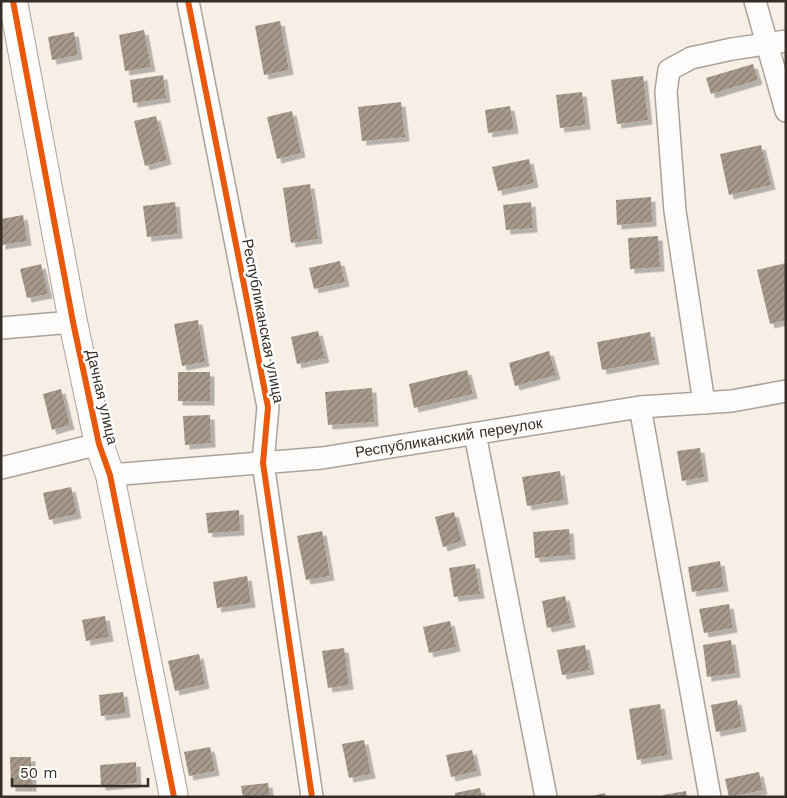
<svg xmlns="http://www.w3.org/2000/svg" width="787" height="798" font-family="'Work Sans',sans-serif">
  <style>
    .building { fill: url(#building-hatch); filter: url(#shadow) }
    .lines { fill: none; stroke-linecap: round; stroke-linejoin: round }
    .minor-casing { stroke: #a9a29b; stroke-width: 24 }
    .tertiary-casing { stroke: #a9a29b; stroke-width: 30 }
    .minor { stroke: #fefcfb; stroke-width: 21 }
    .tertiary { stroke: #fefcfb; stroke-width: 28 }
    .cycleway-casing { stroke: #fefefe; stroke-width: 9 }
    .cycleway { stroke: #e8590c; stroke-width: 6 }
    .labels { text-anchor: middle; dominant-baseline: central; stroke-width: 5; stroke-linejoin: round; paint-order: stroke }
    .street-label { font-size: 15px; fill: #352d26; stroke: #fefefe }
  </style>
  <defs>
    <pattern id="building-hatch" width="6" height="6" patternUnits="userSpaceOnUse" patternTransform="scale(1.25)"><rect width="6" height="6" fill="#a6988b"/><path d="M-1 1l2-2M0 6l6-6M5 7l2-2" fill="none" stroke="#887c71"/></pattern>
    <filter id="shadow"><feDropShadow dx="4.5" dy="4.5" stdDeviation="0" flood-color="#0004"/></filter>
  </defs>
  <rect width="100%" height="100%" fill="#f7eee6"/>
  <g class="building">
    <polygon points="280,21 289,70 264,75 255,26"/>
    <polygon points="144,30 151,67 125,71 119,35"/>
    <polygon points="74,32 78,55 52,60 48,37"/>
    <polygon points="753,64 758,80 711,94 706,78"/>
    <polygon points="163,75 166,98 133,103 130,80"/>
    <polygon points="643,76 648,120 617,124 611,80"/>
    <polygon points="582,92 586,125 560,128 556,95"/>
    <polygon points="401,102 405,137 362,141 358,107"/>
    <polygon points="510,106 514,129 488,133 485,110"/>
    <polygon points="292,111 301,153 277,159 267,117"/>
    <polygon points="156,116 167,160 145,166 134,121"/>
    <polygon points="761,145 771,185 729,195 720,154"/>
    <polygon points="529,159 534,183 498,191 492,167"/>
    <polygon points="310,184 318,239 291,243 283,188"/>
    <polygon points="651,197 652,222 617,225 616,200"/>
    <polygon points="175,202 178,234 147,237 143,206"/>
    <polygon points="531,202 533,228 506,230 503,205"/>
    <polygon points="23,215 27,241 1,245 1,219"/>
    <polygon points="658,236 660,267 630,269 628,238"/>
    <polygon points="340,261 345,282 314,289 309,268"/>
    <polygon points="786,263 786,320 770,324 757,270"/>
    <polygon points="41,264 48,294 27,298 20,269"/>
    <polygon points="198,320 205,362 182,366 174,324"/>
    <polygon points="318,331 325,358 297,364 291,337"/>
    <polygon points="650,332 655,360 602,370 597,342"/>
    <polygon points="549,351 556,375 515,386 509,363"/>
    <polygon points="467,370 473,394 414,408 409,384"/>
    <rect x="178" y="372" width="32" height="29"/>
    <polygon points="372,388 374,422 328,425 325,392"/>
    <polygon points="61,389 70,425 52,430 43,394"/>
    <polygon points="210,415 211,443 185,445 183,416"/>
    <polygon points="700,448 704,477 682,481 677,451"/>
    <polygon points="560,471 564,500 527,506 522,477"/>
    <polygon points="71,487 77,514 49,520 43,493"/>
    <polygon points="239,510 240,531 208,533 206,513"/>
    <polygon points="454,512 462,541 443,547 435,517"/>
    <polygon points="569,529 571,555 535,558 533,532"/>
    <polygon points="322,531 330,576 306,580 297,536"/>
    <polygon points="720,561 724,587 692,592 688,567"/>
    <polygon points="475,564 480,594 454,597 449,568"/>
    <polygon points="247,576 251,603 217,608 213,582"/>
    <polygon points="565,596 571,623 547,628 542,601"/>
    <polygon points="729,604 733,628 704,633 699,609"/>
    <polygon points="105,616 109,637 86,641 82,620"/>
    <polygon points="450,621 456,647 429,653 423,627"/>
    <polygon points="731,640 736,673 707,677 703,645"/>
    <polygon points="585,645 590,670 562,675 557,650"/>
    <polygon points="344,648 349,685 328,688 322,651"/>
    <polygon points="199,654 205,684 175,691 168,661"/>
    <polygon points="123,692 126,713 101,716 99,695"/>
    <polygon points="737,700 742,727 716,732 711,705"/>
    <polygon points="660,704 668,755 637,760 629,709"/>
    <polygon points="364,740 371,774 349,778 342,744"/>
    <polygon points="210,747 215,771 189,776 184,752"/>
    <polygon points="472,750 477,771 451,777 446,755"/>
    <polygon points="10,757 31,757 32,787 11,787"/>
    <polygon points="136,762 137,783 101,786 100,765"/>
    <polygon points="759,772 763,790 729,797 725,779"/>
    <polygon points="268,783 270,797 243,797 241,786"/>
    <polygon points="480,788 482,797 455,797 455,793"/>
    <polygon points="686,791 687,797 663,797 663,795"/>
    <polygon points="605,793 606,797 591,797 591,796"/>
  </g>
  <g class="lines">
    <defs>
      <g id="minor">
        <polyline points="188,1 268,407 263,463 312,797"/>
        <polyline points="755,1 786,111"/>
        <polyline points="1,328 73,322"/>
        <polyline points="704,403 675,211 666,92 669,70 691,58 732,49 786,41"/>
        <polyline points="640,407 710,797"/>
        <polyline points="475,434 546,797"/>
        <polyline points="1,468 99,444"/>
        <path id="s1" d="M110,475L322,458L640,407L732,401L786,391"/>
      </g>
      <polyline id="tertiary" points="13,1 73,322 99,444 110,475 174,797"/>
    </defs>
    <use href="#minor" class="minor-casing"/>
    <use href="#tertiary" class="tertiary-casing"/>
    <use href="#minor" class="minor"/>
    <use href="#tertiary" class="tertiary"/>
    <defs>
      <g id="cycleway">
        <polyline points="13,1 73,322 99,444 110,475 174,797"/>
        <polyline points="188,1 268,407 263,463 312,797"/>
      </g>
    </defs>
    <use href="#cycleway" class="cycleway-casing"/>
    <use href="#cycleway" class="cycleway"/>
  </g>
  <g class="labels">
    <g class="street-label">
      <text transform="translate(263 321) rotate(79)">Республиканская улица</text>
      <text transform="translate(102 397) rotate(77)">Дачная улица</text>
      <text stroke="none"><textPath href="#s1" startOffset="341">Республиканский переулок</textPath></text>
    </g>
  </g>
  <rect width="787" height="798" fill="none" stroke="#352d26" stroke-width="5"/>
  <path d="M12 778v8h136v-8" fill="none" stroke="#352d26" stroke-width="2.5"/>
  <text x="20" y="778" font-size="15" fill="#352d26" stroke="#fefefe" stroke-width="4" paint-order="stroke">50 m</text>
</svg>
